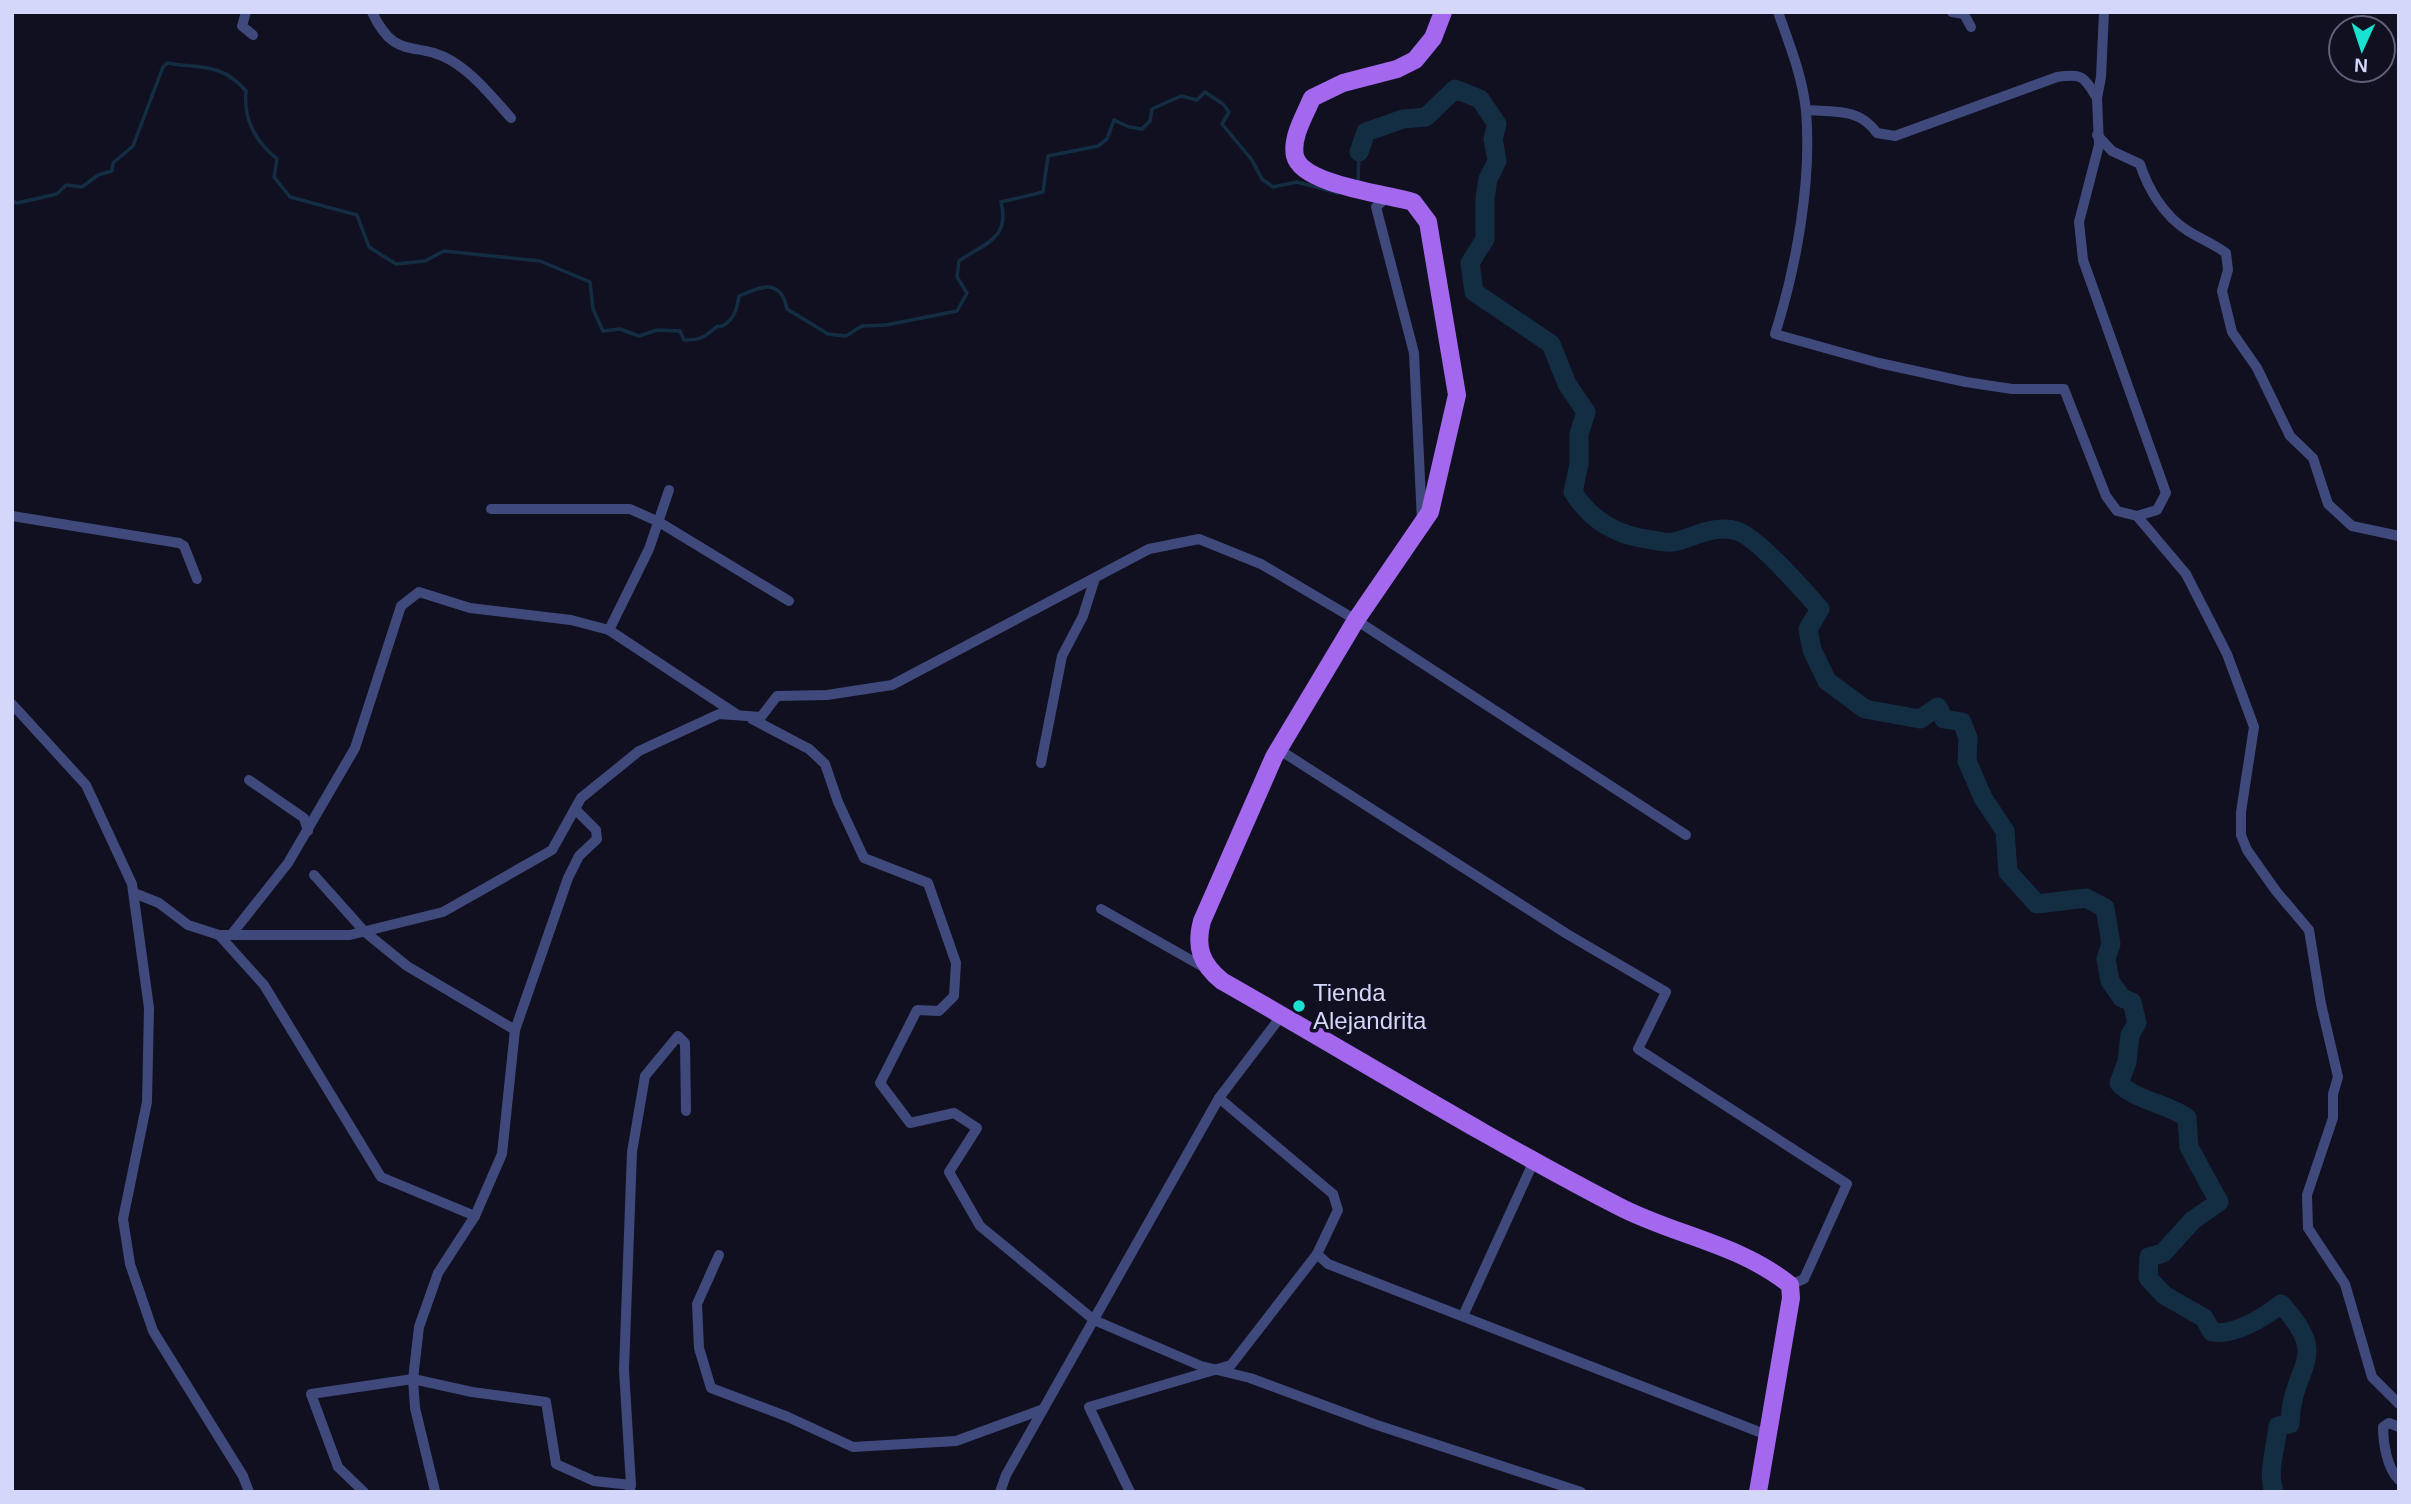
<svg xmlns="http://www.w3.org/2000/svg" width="2411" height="1504" font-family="Arial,sans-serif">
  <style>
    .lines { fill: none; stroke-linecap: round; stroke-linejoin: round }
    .stream { stroke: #132e42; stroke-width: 3.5 }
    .river { stroke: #132e42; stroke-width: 19 }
    .minor { stroke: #40497b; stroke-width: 10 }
    .primary { stroke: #a368ee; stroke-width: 18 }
    .poi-dot { fill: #19e2d0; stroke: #101021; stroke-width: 2.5 }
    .labels { text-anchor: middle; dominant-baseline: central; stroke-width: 7; stroke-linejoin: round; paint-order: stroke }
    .poi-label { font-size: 24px; fill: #d5d7fa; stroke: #101021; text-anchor: start }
  </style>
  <rect width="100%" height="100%" fill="#101021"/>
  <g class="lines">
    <g class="stream">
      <polyline points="1358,184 1359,152"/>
      <path d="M12,201L17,203L57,194L66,185L82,187L98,175L112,171L113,163L133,146L163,67L167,63C200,69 221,62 246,91C243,119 255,141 277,159L274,177L290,197L357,215L369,247L396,264L425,261L444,251L540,261L590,282L593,309L603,331L620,329L639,336L657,330L680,331L684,340C700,340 703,338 714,329C722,322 715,330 724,325C735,319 737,307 739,296C760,287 781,277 787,309L828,334L846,336L862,326L886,325L957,311L967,293L957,277L959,261C982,244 1011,240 1001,202L1043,192L1048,156L1098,146L1107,139L1114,120L1129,127L1142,129L1150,121L1152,109L1181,96L1197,100L1205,92L1223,104L1229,112L1222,124L1252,160L1262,179L1273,187L1297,182L1338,193"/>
    </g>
    <path class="river" d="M1359,152L1366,132L1403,119L1426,117L1455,89L1480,99L1497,124L1493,139L1497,161L1488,179L1485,198V239L1470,263L1474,292L1551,344L1567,384L1586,412L1579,434V464L1573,492C1592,522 1618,536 1653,540C1659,541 1668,543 1674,542C1694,537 1716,524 1737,531C1757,537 1805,592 1820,609L1808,629L1812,650L1827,681L1865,709L1920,719L1938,707L1944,719L1962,722L1968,738L1967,761L1983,798L2005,831L2008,872L2037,904L2086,898L2105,908L2111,944L2106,959L2110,981L2122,998L2132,1002L2137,1023L2130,1035L2127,1062L2119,1083C2134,1100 2169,1104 2187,1118L2189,1147L2219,1202L2193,1220L2163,1253L2149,1257L2148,1278L2164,1295L2204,1318L2212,1332C2234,1336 2263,1318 2281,1304C2333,1360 2291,1364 2290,1424L2278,1426C2276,1448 2267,1472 2274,1492"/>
    <g class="minor">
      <polyline points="246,12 242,26 253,35"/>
      <path d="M372,12C396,63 415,39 452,61C475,75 493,98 511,118"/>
      <path d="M1778,12C1789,43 1803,78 1806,111C1812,182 1796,268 1775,334L1879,363L1966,382L2012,389H2064L2106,496L2117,511L2137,516L2157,510L2166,493L2083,260L2079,222L2099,145L2097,98L2101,77L2104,12"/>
      <polyline points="1952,12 1964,14 1971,27"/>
      <path d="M1806,110C1835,112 1859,108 1877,133L1895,136L2057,77C2083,73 2084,77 2097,98"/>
      <path d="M2097,135L2112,151L2140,164C2148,189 2164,216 2188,231C2201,239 2214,244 2226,253L2228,270L2222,291L2232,332L2257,368L2290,436L2313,458L2328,504L2352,526L2399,536"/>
      <polyline points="1389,195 1376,207 1414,353 1422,521"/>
      <polyline points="669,490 649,549 609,630 736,714"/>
      <polyline points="491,509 630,509 659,522 789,601"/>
      <polyline points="12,516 179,543 184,546 197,579"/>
      <polyline points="2137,516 2186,574 2227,654 2254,727 2241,812 2241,835 2247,850 2276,891 2309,930 2321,1004 2338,1077 2333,1094 2333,1118 2307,1195 2308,1228 2345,1284 2372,1377 2399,1404"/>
      <polyline points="12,704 86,785 132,884 149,1008 147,1102 123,1219 130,1264 153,1331 243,1476 249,1492"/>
      <polyline points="752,719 809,749 825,764 838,802 864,858 928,883 956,963 954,996 939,1011 917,1010 880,1083 910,1123 954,1113 977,1128 949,1172 980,1226 1094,1320 1201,1366 1250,1378 1374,1424 1581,1492"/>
      <polyline points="1278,749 1567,934 1666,992 1638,1049 1847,1184 1804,1279 1790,1285"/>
      <polyline points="1041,763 1062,656 1083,616 1095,578"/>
      <polyline points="249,780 304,818 308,831"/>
      <polyline points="314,875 365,932 407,966 515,1030"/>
      <polyline points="134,893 159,903 188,925 219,935 350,935 443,912 552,850 581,798 639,751 719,714 761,717 777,696 827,695 892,685 1149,549 1199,539 1261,564 1356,620 1686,835"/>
      <polyline points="1101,909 1205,968"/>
      <polyline points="219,935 264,985 381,1177 475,1216"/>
      <polyline points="231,935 288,863 355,748 401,606 419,592 470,608 571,620 609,630"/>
      <polyline points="1219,1098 1333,1194 1338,1210 1317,1254 1328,1264 1767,1435"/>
      <polyline points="719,1255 697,1304 699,1348 711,1388 788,1417 853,1447 956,1441 1041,1410"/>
      <polyline points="1463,1316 1534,1161"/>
      <path d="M2399,1427L2389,1423L2383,1427C2383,1443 2387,1468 2399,1480"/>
      <polyline points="631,1485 624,1370 632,1152 645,1076 678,1036 685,1043 686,1111"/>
      <polyline points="435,1491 415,1408 413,1379 419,1327 438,1273 475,1216 502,1154 515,1030 568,878 579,856 597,839 596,830 575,809"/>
      <polyline points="364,1492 338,1467 311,1394 413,1379 472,1392 546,1402 556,1464 594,1481 631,1485 630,1489"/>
      <polyline points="1000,1492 1006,1475 1219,1098 1282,1015"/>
      <polyline points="1130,1492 1089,1407 1231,1365 1317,1254"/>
    </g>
    <path class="primary" d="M1443,12L1433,38L1415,60L1397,69L1343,83L1312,98C1305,115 1291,137 1295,156C1302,185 1387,194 1413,202L1428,222L1457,395L1430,512L1356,620L1274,757L1202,921C1195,947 1201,964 1222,981C1354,1056 1483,1136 1618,1206C1673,1235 1740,1244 1790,1285L1791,1298L1758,1492"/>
  </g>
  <circle class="poi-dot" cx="1299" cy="1006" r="7"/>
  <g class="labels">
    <g class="poi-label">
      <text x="1313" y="992">Tienda<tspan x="1313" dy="28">Alejandrita</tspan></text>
    </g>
  </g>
  <rect width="2411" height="1504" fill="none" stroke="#d5d7fa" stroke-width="28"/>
  <g transform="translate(2362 49) rotate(183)"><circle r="33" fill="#101021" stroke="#5f6078" stroke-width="2"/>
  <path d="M0-5L12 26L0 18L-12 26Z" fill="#19e2d0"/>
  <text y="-10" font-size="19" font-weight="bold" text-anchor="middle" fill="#d5d7fa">N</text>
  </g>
</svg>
